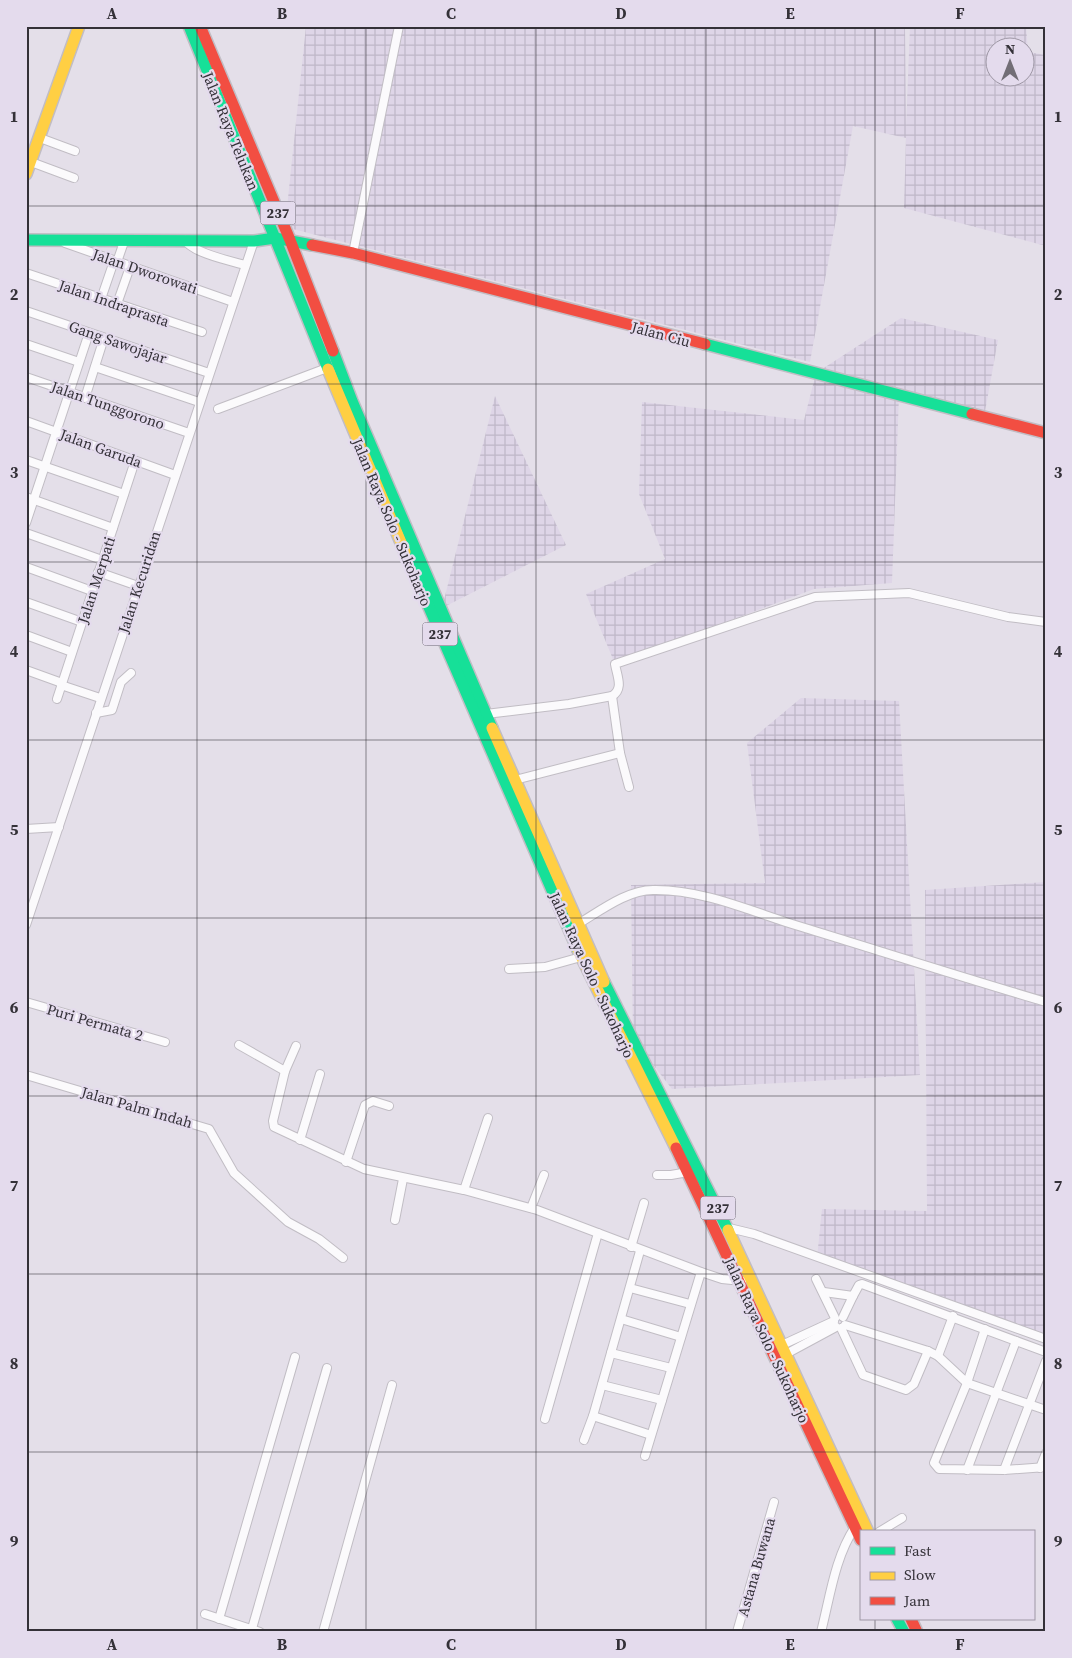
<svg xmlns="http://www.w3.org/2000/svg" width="1072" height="1658" font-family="'Source Serif 4',serif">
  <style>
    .industrial { fill: url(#industrial-grid); fill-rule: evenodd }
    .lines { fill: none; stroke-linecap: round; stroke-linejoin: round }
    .street-casing { stroke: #c1bdc4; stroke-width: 10 }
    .fast-casing { stroke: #c1bdc4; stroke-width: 14 }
    .slow-casing { stroke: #c1bdc4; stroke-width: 14 }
    .jam-casing { stroke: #c1bdc4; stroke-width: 14 }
    .street { stroke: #fbfafc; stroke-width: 8 }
    .fast { stroke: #16e098; stroke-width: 11 }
    .slow { stroke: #ffcf43; stroke-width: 11 }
    .jam { stroke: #f24e42; stroke-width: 11 }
    .grid { fill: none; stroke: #343138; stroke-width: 1; stroke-opacity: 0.55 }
    .labels { text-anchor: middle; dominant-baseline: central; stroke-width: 4.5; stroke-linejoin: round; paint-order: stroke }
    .shield { fill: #e4dbed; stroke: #69646e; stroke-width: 1 }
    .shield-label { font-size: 14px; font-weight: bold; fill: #343138 }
    .street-label { font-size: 15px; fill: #343138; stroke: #e4dbed }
    .neatline { fill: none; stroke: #343138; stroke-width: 2 }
    .grid-label { font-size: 16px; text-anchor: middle; font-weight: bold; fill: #343138 }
  </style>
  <defs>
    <pattern id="industrial-grid" width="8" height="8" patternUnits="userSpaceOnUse" patternTransform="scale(1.25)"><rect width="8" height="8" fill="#ded5e7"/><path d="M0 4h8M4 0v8" fill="none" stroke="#bfb7c7"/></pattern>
  </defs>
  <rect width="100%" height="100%" fill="#e4dfe9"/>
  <g class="industrial">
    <path d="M306,26H905L906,127L910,26H1026L1028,52L1046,55V246L904,208L906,138L853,126L810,362L285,227ZM994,48H1024V78H994Z"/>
    <polygon points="901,318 998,340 984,417 899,395 892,583 814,589 615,664 586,594 665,559 639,494 642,402 804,420 816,373"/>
    <polygon points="495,396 566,545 442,608"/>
    <polygon points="801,698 899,701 920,1075 672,1089 633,1039 631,885 765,883 747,743"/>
    <polygon points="1046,882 1046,1339 817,1258 822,1209 927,1211 925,890"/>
  </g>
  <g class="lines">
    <defs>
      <g id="street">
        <polyline points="40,138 75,151"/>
        <polyline points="31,162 74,178"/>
        <path d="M185,240C192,253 231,261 245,265"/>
        <polyline points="65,243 233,302"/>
        <polyline points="353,253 399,26"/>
        <polyline points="117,262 125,239"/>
        <polyline points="26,273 202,332"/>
        <polyline points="101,299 114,261"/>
        <polyline points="117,304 130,267"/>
        <polyline points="26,311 209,373"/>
        <polyline points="26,344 79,362"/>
        <polyline points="95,367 199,402"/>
        <polyline points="26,377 189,433"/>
        <polyline points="85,398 104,338"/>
        <polyline points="218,409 327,368"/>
        <polyline points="26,421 175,475"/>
        <polyline points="26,460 124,494"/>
        <polyline points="26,497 113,528"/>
        <polyline points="26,523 89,333"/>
        <polyline points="26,533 102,560"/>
        <polyline points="26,567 92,591"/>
        <polyline points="98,572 138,586"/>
        <polyline points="26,602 82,622"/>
        <polyline points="26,635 72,652"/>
        <polyline points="26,670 62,683"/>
        <polyline points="61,685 100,698"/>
        <polyline points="612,696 620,753 629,787"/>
        <polyline points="57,699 135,461"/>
        <polyline points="96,713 112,710 121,682 131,673"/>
        <path d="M486,714L569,704L612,696C624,689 617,676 615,664L815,597L909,593L1008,617L1046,622"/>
        <polyline points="515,780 620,753"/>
        <polyline points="26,829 59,827"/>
        <path d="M578,924C600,911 627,890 653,890C700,889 748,910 792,924C877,950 961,977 1046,1002"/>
        <polyline points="26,925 254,241"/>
        <polyline points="509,969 545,967 581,957"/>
        <polyline points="26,1002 165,1042"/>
        <polyline points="239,1045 285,1071"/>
        <polyline points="296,1046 285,1071 273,1121 274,1127 364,1169 464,1190 537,1210 701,1272 722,1279 742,1281"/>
        <polyline points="26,1075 209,1129 234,1173 288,1222 319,1239 343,1258"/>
        <polyline points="300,1140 320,1074"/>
        <polyline points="346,1162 365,1105 373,1101 389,1106"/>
        <polyline points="657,1175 671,1175 688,1172"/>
        <polyline points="464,1190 488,1118"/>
        <polyline points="531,1208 544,1175"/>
        <polyline points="395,1220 403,1179"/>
        <polyline points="725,1227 754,1234 1046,1339"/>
        <polyline points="631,1247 644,1203"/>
        <polyline points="640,1251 593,1416 651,1435"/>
        <polyline points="816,1279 835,1318"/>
        <polyline points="630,1288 690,1304"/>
        <polyline points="824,1292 853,1296 843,1317"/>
        <polyline points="853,1296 859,1285 862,1284 1046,1352"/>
        <polyline points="621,1319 681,1337"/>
        <polyline points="845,1325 928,1351 938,1356 967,1383 1046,1410"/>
        <polyline points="841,1328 863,1375 906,1390 914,1384 928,1351"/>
        <polyline points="985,1329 967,1383 934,1463 939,1469 1004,1470 1046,1467"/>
        <polyline points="782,1345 834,1321"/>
        <polyline points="611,1353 671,1368"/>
        <polyline points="786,1354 836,1327"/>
        <polyline points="938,1356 953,1316"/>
        <polyline points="602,1385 662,1400"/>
        <polyline points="545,1419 598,1233"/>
        <polyline points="584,1440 593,1416"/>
        <polyline points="645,1456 701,1272"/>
        <polyline points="1040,1468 1046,1453"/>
        <polyline points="967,1470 1016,1341"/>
        <polyline points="1004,1470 1046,1361"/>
        <polyline points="879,1532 902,1518"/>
        <polyline points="205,1614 260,1632"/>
        <polyline points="219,1619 295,1357"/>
        <polyline points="251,1632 327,1368"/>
        <polyline points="323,1632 392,1385"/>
        <polyline points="737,1632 774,1502"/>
        <path d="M821,1632C830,1597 835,1557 855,1527"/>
      </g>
      <g id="fast">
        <polyline points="189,26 328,369"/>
        <polyline points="26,240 254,241 275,238 312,245"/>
        <polyline points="705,344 972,414"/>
        <polyline points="333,351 352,401 492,728"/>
        <polyline points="405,552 578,950"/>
        <polyline points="604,982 728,1230"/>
        <polyline points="897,1619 904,1632"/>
      </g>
      <g id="slow">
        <polyline points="26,174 79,26"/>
        <polyline points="328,369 405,552"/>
        <polyline points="492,728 604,982"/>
        <polyline points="578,950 676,1148"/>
        <polyline points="728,1230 868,1532"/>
      </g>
      <g id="jam">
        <polyline points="200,26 290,240 333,351"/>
        <polyline points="312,245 353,253 705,344"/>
        <polyline points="972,414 1046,433"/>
        <polyline points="676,1148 861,1540"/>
        <polyline points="911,1619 917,1632"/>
      </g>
    </defs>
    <use href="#street" class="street-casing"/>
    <use href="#fast" class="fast-casing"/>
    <use href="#slow" class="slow-casing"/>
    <use href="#jam" class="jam-casing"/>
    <use href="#street" class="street"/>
    <use href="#fast" class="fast"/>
    <use href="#slow" class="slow"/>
    <use href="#jam" class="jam"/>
  </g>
  <path class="grid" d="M197,26V1632M366,26V1632M536,26V1632M706,26V1632M875,26V1532M26,206H1046M26,384H1046M26,562H1046M26,740H1046M26,918H1046M26,1096H1046M26,1274H1046M26,1452H1046M875,1619V1632"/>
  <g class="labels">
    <g class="shield">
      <rect x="260.5" y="201.5" width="35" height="23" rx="4"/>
      <rect x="422.5" y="622.5" width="35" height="23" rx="4"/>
      <rect x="700.5" y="1196.5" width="35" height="23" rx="4"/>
    </g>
    <g class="shield-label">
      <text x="278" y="213">237</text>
      <text x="440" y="634">237</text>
      <text x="718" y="1208">237</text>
    </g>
    <g class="street-label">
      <text transform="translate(231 131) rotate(68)">Jalan Raya Telukan</text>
      <text transform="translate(145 271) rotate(19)">Jalan Dworowati</text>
      <text transform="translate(114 303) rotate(19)">Jalan Indraprasta</text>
      <text transform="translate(661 334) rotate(15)">Jalan Ciu</text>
      <text transform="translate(118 342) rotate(19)">Gang Sawojajar</text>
      <text transform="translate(108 405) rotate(19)">Jalan Tunggorono</text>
      <text transform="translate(101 448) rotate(20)">Jalan Garuda</text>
      <text transform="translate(392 522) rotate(67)">Jalan Raya Solo - Sukoharjo</text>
      <text transform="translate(96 580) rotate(-72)">Jalan Merpati</text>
      <text transform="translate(139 582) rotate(-72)">Jalan Kecuridan</text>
      <text transform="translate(592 975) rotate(65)">Jalan Raya Solo - Sukoharjo</text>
      <text transform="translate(95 1022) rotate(16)">Puri Permata 2</text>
      <text transform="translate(137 1107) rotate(16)">Jalan Palm Indah</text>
      <text transform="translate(767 1340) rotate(65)">Jalan Raya Solo - Sukoharjo</text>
      <text transform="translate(756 1567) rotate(-74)">Astana Buwana</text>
    </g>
  </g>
  <rect width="1072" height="1658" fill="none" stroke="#e4dbed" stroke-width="55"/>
  <rect x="860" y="1530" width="175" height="90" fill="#e4dbed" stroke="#9e97a5"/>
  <rect x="870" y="1547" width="25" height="8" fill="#16e098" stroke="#9e97a5"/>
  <text x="904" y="1556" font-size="15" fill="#343138">Fast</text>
  <rect x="870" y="1572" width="25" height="8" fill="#ffcf43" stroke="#9e97a5"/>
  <text x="904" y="1580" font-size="15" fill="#343138">Slow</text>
  <rect x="870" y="1597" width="25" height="8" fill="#f24e42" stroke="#9e97a5"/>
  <text x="904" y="1606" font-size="15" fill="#343138">Jam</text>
  <g transform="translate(1010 62)"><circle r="24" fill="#e4dbed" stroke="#9e97a5"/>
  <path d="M0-4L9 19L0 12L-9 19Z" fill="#726e76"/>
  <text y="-8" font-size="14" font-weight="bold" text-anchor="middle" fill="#343138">N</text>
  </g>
  <rect x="28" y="28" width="1016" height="1602" class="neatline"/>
  <g class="grid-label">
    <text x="112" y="19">A</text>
    <text x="282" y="19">B</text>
    <text x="451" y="19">C</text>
    <text x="621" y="19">D</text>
    <text x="790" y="19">E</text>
    <text x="960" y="19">F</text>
    <text x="14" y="122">1</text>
    <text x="1058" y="122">1</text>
    <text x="14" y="300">2</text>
    <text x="1058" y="300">2</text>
    <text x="14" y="478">3</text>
    <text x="1058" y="478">3</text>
    <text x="14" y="657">4</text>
    <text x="1058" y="657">4</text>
    <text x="14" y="835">5</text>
    <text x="1058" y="835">5</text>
    <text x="14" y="1013">6</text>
    <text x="1058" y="1013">6</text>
    <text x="14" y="1191">7</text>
    <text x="1058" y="1191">7</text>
    <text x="14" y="1369">8</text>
    <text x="1058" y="1369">8</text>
    <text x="14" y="1547">9</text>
    <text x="1058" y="1547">9</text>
    <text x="112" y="1650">A</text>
    <text x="282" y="1650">B</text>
    <text x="451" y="1650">C</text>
    <text x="621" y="1650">D</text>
    <text x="790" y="1650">E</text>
    <text x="960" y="1650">F</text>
  </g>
</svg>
